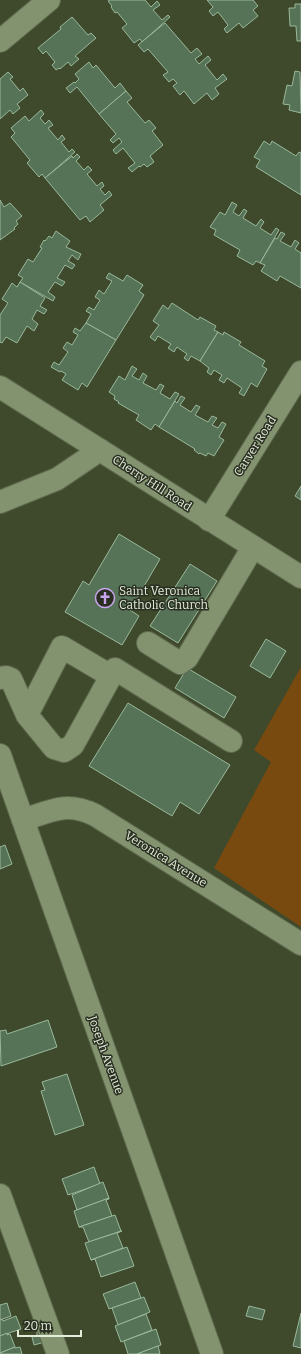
<svg xmlns="http://www.w3.org/2000/svg" width="301" height="1354" font-family="Bitter,serif">
  <style>
    .green { fill: #784a10 }
    .building { fill: #567358; stroke: #9ab89b }
    .lines { fill: none; stroke-linecap: round; stroke-linejoin: round }
    .minor-casing { stroke: #5e694d; stroke-width: 24 }
    .minor { stroke: #83926f; stroke-width: 22 }
    .labels { text-anchor: middle; dominant-baseline: central; stroke-width: 3; stroke-linejoin: round; paint-order: stroke }
    .street-label { font-size: 12px; fill: #e5edda; stroke: #282e20 }
    .poi-label { font-size: 12px; fill: #e5edda; stroke: #282e20; text-anchor: start }
  </style>
  <rect width="100%" height="100%" fill="#3e4a2b"/>
  <polygon class="green" points="301,667 301,927 214,868 271,762 254,750"/>
  <g class="building">
    <polygon points="110,0 145,0 151,7 157,1 160,5 153,10 162,20 168,15 170,17 142,42 140,39 134,43 122,28 127,24 117,12 115,13 111,7 112,6 108,1"/>
    <polygon points="207,0 253,0 258,6 253,10 258,16 243,28 239,23 227,33 224,29 228,25 218,12 213,16 209,11 213,7"/>
    <polygon points="295,4 301,4 301,41 297,41 296,26 290,26 289,8 295,8"/>
    <polygon points="72,17 88,35 91,33 96,38 75,56 79,59 71,66 68,62 60,69 59,68 56,70 52,65 55,62 46,51 43,54 38,48 61,29 60,27"/>
    <polygon points="165,23 191,53 197,48 202,54 195,59 199,64 208,56 211,60 205,65 217,80 223,74 227,79 215,88 219,94 212,100 207,93 194,104 184,91 180,95 173,86 177,83 173,79 169,82 163,75 168,72 148,49 144,52 138,45"/>
    <polygon points="89,62 93,68 96,65 115,88 120,83 126,91 99,114 77,87 70,93 66,88 74,82 75,83 79,79 75,74"/>
    <polygon points="295,71 300,72 301,113 289,110 290,105 283,104 287,85 292,86"/>
    <polygon points="8,72 13,77 10,79 20,91 23,88 28,95 17,104 20,108 13,114 10,110 0,119 0,79"/>
    <polygon points="126,91 132,98 127,102 145,123 149,120 156,128 152,131 163,145 150,156 154,162 147,167 144,164 140,167 139,166 132,172 128,168 135,163 123,148 116,154 113,150 122,142 119,138 113,143 110,140 116,134 99,114"/>
    <polygon points="41,110 44,114 40,118 45,124 49,120 53,125 48,128 58,140 62,135 65,139 61,142 69,152 72,149 75,152 45,178 42,174 39,177 27,163 30,160 11,137 15,133 11,128 25,116 29,121"/>
    <polygon points="264,141 270,145 272,141 296,156 299,152 301,153 301,195 256,167 260,160 254,157"/>
    <polygon points="77,154 80,157 76,161 84,170 88,166 92,170 87,174 97,186 102,182 104,186 100,189 105,195 109,191 112,195 100,205 104,210 90,222 86,216 80,220 45,178 72,156 73,158"/>
    <polygon points="0,200 4,207 10,203 22,216 16,221 18,224 14,228 15,229 0,240"/>
    <polygon points="232,202 237,205 233,212 239,216 244,209 247,211 243,218 256,226 261,219 264,222 260,228 271,235 276,228 279,230 260,263 256,261 253,265 237,256 240,250 214,235 216,230 210,227 220,212 225,215"/>
    <polygon points="56,231 70,241 66,247 81,254 78,260 72,255 68,261 75,265 72,269 65,265 57,278 65,282 62,286 55,282 48,292 55,297 53,301 20,282 23,278 18,275 28,259 33,262 42,248 40,247 44,240 45,241 49,236 52,238"/>
    <polygon points="281,232 285,234 280,241 291,247 295,240 299,243 295,249 301,253 301,288 280,276 277,281 261,271 265,265 260,263 275,238 277,239"/>
    <polygon points="109,273 123,281 127,275 143,285 139,291 144,295 116,340 86,323 91,314 86,311 89,307 94,310 100,300 95,297 99,290 104,294 112,281 106,278"/>
    <polygon points="20,282 45,298 40,306 47,310 44,314 37,310 32,319 38,324 34,331 27,326 17,343 6,337 2,343 0,342 0,315 8,303 2,299 12,283 17,287"/>
    <polygon points="172,303 198,320 200,317 216,326 214,330 218,332 200,361 191,356 188,361 184,358 187,354 177,347 174,352 168,348 171,344 158,336 155,341 150,337 159,325 153,321 163,305 168,309"/>
    <polygon points="86,323 116,340 87,387 82,383 78,390 62,380 66,374 61,371 60,372 51,367 54,362 59,365 68,352 63,348 67,342 72,345 78,335 73,332 75,328 80,331"/>
    <polygon points="218,332 223,335 224,332 241,342 239,345 265,361 262,366 267,369 257,387 251,383 244,396 239,393 242,388 227,378 224,383 219,380 222,375 214,370 211,375 207,372 209,368 200,361"/>
    <polygon points="132,366 137,369 132,376 139,380 143,373 147,376 143,383 156,390 160,384 164,386 160,393 170,399 175,392 179,394 159,427 155,424 151,430 136,420 139,415 118,403 119,402 114,399 115,396 109,392 119,376 125,380"/>
    <polygon points="181,396 185,398 180,405 191,412 196,405 200,407 195,415 208,422 212,416 217,418 212,425 218,428 222,422 226,424 219,437 224,440 214,456 208,453 206,456 200,453 199,454 194,450 195,449 159,427 175,401 177,403"/>
    <polygon points="301,486 301,500 295,496"/>
    <polygon points="119,534 160,559 130,610 139,616 122,645 65,612 83,581 89,585"/>
    <polygon points="190,564 217,581 178,643 150,626"/>
    <polygon points="266,639 286,651 270,678 250,666"/>
    <polygon points="187,668 236,697 224,718 175,688"/>
    <polygon points="128,703 230,765 199,814 180,802 172,816 89,766"/>
    <polygon points="5,845 12,864 0,869 0,847"/>
    <polygon points="48,1020 57,1047 1,1066 0,1031 6,1030 7,1034"/>
    <polygon points="67,1074 84,1125 55,1135 41,1091 45,1090 42,1082"/>
    <polygon points="94,1167 100,1184 68,1195 62,1179"/>
    <polygon points="103,1182 109,1198 77,1210 72,1195"/>
    <polygon points="109,1198 109,1199 106,1200 112,1216 79,1227 74,1211"/>
    <polygon points="115,1215 121,1231 89,1242 83,1227 79,1227"/>
    <polygon points="122,1231 117,1233 123,1248 91,1260 85,1243"/>
    <polygon points="127,1247 134,1266 101,1277 95,1259 91,1260"/>
    <polygon points="135,1282 141,1298 109,1309 103,1294"/>
    <polygon points="144,1297 150,1312 118,1325 112,1308"/>
    <polygon points="7,1303 11,1316 0,1320 0,1305"/>
    <polygon points="249,1306 265,1310 262,1320 246,1316"/>
    <polygon points="301,1313 301,1348 293,1346"/>
    <polygon points="146,1314 152,1330 121,1342 115,1326"/>
    <polygon points="16,1316 21,1329 0,1336 0,1320 2,1319 3,1321"/>
    <polygon points="156,1329 161,1345 137,1354 128,1354 124,1341"/>
    <polygon points="43,1330 45,1342 34,1345 32,1337 37,1335 37,1332"/>
    <polygon points="7,1333 7,1335 10,1334 15,1347 0,1353 0,1336"/>
    <polygon points="158,1346 160,1354 137,1354"/>
    <polygon points="15,1347 15,1348 20,1347 22,1354 0,1354 0,1353"/>
  </g>
  <g class="lines">
    <defs>
      <g id="minor">
        <polyline points="0,41 49,0"/>
        <polyline points="0,387 301,577"/>
        <polyline points="0,502 57,479 100,450"/>
        <polyline points="209,520 301,372"/>
        <polyline points="148,643 180,663 187,658 253,547"/>
        <polyline points="111,676 115,669 231,741"/>
        <polyline points="0,678 6,677 11,679 27,715 54,748 64,751 73,745 111,676 62,647 27,715"/>
        <polyline points="0,755 212,1354"/>
        <path d="M23,820C51,811 66,801 95,815L301,944"/>
        <polyline points="0,1195 58,1354"/>
      </g>
    </defs>
    <use href="#minor" class="minor-casing"/>
    <use href="#minor" class="minor"/>
  </g>
  <defs>
    <symbol id="church-ring" viewBox="-11 -11 22 22"><circle r="9.5" fill="#282e20" stroke="#c9a5ee" stroke-width="1.5"/><path d="M-1.2-6h2.4v3.5h3.3v2.4h-3.3V6h-2.4V-.1h-3.3v-2.4h3.3Z" fill="#c9a5ee"/></symbol>
  </defs>
  <g fill-rule="evenodd">
    <use href="#church-ring" x="94" y="587" width="22" height="22"/>
  </g>
  <g class="labels">
    <g class="street-label">
      <text transform="translate(255 446) rotate(-58)">Carver Road</text>
      <text transform="translate(152 483) rotate(33)">Cherry Hill Road</text>
      <text transform="translate(166 859) rotate(32)">Veronica Avenue</text>
      <text transform="translate(106 1055) rotate(70)">Joseph Avenue</text>
    </g>
    <g class="poi-label">
      <text x="119" y="591">Saint Veronica<tspan x="119" dy="14">Catholic Church</tspan></text>
    </g>
  </g>
  <path d="M18 1330v6h63v-6" fill="none" stroke="#e5edda" stroke-width="2"/>
  <text x="24" y="1330" font-size="12" fill="#e5edda" stroke="#282e20" stroke-width="3" paint-order="stroke">20 m</text>
</svg>
